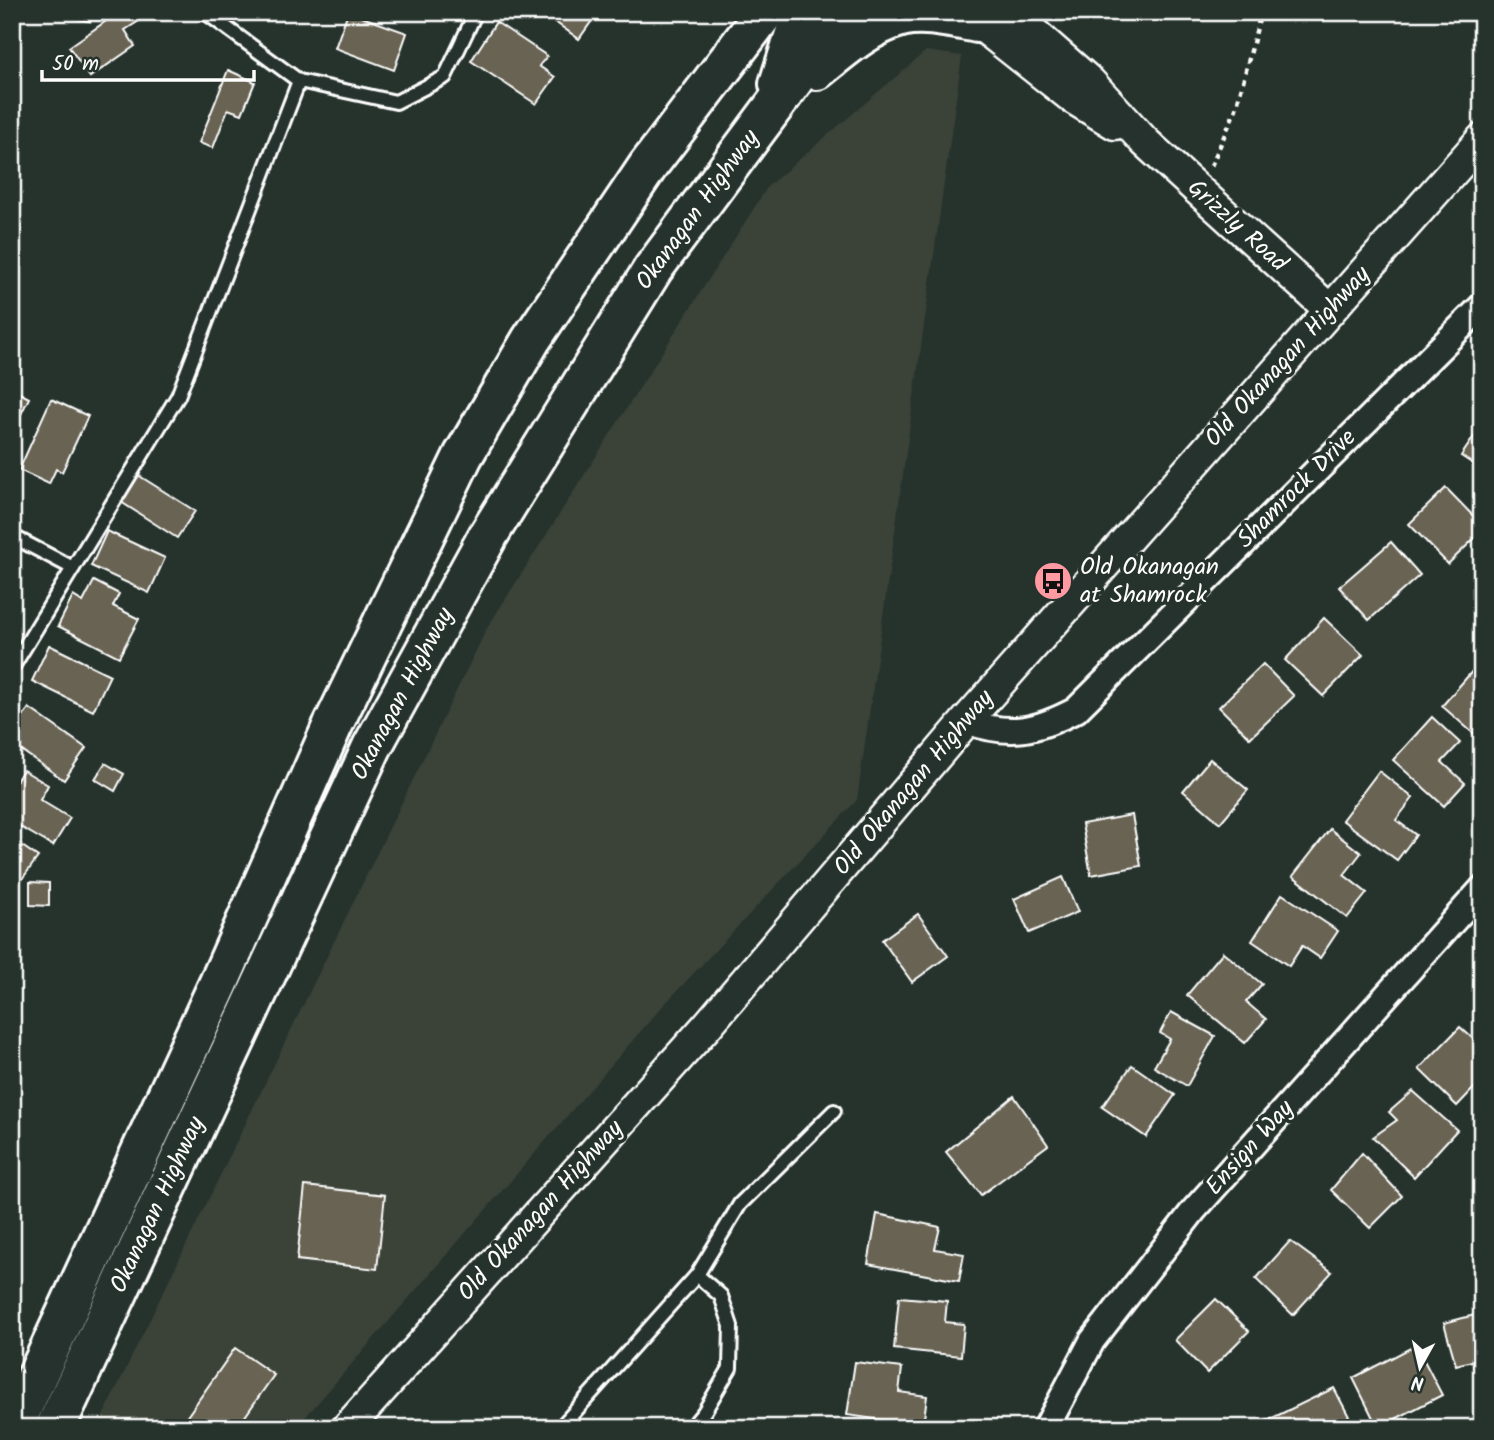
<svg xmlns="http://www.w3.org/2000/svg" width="1494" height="1440" font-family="Kalam,sans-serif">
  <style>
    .built { fill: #3a4238 }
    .building { fill: #696452; stroke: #fff; stroke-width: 2 }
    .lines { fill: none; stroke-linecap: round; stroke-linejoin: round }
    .service-casing { stroke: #fff; stroke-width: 18 }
    .minor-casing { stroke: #fff; stroke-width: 30 }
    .tertiary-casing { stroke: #fff; stroke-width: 35 }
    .trunk-casing { stroke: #fff; stroke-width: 44 }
    .path { stroke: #fff; stroke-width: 4.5; stroke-dasharray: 5 5; stroke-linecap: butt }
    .service { stroke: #26332d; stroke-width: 12 }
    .minor { stroke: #26332d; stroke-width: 24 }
    .tertiary { stroke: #26332d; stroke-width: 30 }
    .trunk { stroke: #26332d; stroke-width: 38 }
    .labels { text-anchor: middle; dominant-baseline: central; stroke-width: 7; stroke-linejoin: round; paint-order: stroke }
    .street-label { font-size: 24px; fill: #fff; stroke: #26332d }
    .poi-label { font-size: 24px; fill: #fff; stroke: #26332d; text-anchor: start }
  </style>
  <rect width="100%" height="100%" fill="#26332d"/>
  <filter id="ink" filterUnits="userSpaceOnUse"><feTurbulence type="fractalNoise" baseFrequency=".0143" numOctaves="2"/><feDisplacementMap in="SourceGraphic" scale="14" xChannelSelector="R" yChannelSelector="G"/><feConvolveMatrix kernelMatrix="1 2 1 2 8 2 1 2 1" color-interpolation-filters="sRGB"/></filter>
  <g filter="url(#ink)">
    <polygon class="built" points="926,51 962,56 857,800 660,1009 296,1428 97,1428 487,628 768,186"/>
    <g class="building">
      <polygon points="51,12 91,12 90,21 51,15"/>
      <polygon points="119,12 133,12 139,21 125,30 135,46 90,77 69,47"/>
      <polygon points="348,12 407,33 394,70 335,48"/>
      <polygon points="541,12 598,12 579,39"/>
      <polygon points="496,22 547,56 539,66 555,77 536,104 471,61"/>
      <polygon points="228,70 255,82 242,114 228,109 213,148 199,143"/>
      <polygon points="12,389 29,398 12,432"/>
      <polygon points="51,399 88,416 62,472 56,469 49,484 19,470"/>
      <polygon points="1482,425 1482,470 1461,456"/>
      <polygon points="138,475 195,511 177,538 121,502"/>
      <polygon points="1446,488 1482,525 1482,531 1448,564 1409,524"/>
      <polygon points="107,531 165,558 149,593 91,566"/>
      <polygon points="1391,542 1420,575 1369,620 1339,587"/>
      <polygon points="94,581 119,594 113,606 139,619 119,657 58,626 73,596 83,602"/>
      <polygon points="1324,618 1363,655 1323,696 1285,660"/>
      <polygon points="49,645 110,675 93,711 32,681"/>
      <polygon points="1481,661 1482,662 1482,741 1442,706"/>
      <polygon points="1263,664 1294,696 1250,738 1219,707"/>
      <polygon points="29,708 86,748 64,780 12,744 12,732"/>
      <polygon points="1432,717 1460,743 1442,762 1465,783 1444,806 1393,760"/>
      <polygon points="1210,759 1248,790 1220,823 1183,791"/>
      <polygon points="105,763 124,774 115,791 95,779"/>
      <polygon points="23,770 48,785 40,800 70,818 53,846 12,822 12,782 15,783"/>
      <polygon points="1379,771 1413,798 1396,820 1416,835 1397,860 1342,820"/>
      <polygon points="1132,815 1141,866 1091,875 1082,824"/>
      <polygon points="1330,829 1361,853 1344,875 1367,893 1347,918 1293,876"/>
      <polygon points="12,839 38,857 12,893"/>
      <polygon points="1063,877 1078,912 1029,933 1014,899"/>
      <polygon points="30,882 49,883 49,906 30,905"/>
      <polygon points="1282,894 1338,931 1320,958 1302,946 1289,966 1252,941"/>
      <polygon points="918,914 948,956 912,982 882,940"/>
      <polygon points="1223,952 1262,984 1246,1002 1266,1019 1245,1043 1187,995"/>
      <polygon points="1482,1005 1482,1020 1475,1015"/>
      <polygon points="1171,1012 1215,1036 1187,1086 1154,1067 1170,1039 1160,1033"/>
      <polygon points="1460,1027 1482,1047 1482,1090 1477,1085 1457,1106 1419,1069"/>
      <polygon points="1132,1065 1175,1095 1146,1137 1102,1107"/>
      <polygon points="1413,1091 1457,1130 1414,1177 1373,1137 1397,1120 1389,1112"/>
      <polygon points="1014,1096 1048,1145 981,1195 946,1152"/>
      <polygon points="1362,1153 1402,1196 1370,1228 1331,1190"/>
      <polygon points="305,1186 385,1195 377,1269 297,1260"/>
      <polygon points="877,1214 940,1227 935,1249 964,1254 959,1281 868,1264"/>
      <polygon points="1290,1241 1332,1272 1293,1315 1256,1279"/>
      <polygon points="899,1297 947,1301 945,1322 964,1324 961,1356 894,1349"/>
      <polygon points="1216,1299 1249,1331 1207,1373 1175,1340"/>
      <polygon points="1482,1313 1482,1374 1480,1374 1476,1360 1456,1365 1444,1323"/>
      <polygon points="1416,1345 1442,1395 1378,1428 1353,1378"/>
      <polygon points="235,1348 274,1375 237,1428 179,1428"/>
      <polygon points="855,1362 902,1368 899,1392 927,1396 923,1426 847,1415"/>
      <polygon points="1334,1388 1355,1428 1269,1428 1266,1421"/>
    </g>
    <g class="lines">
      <defs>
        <g id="service">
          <polyline points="205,12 299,81 396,102 445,77 476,12"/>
          <polyline points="12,536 73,568"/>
          <polyline points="12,668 178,396 299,81"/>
          <polyline points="697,1275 740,1204 834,1111"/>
          <polyline points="560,1428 697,1275 721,1296 731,1326 730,1368 704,1412 691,1428"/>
        </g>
        <g id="minor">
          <path d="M966,721C1010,737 1036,731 1076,710L1482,306"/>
          <polyline points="1046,1428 1092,1341 1194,1210 1482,889"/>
        </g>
        <g id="tertiary">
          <polyline points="1010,12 1090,82 1145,142 1330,310"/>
          <polyline points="978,23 1074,99 1115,124"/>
          <polyline points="347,1428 706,1027 966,721 1482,139"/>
        </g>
        <g id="trunk">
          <path d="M817,70C843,49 868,26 901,17C924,11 954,19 978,23"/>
          <polyline points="779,84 802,12"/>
          <polyline points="13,1428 218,985 332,727 463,456 531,340 648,166 765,12"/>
          <polyline points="55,1428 372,747 489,534 653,269 844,12"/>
        </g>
      </defs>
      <use href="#service" class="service-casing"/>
      <use href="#minor" class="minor-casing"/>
      <use href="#tertiary" class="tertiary-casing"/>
      <use href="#trunk" class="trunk-casing"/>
      <polyline class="path" points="1211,166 1236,109 1261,12"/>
      <use href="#service" class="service"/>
      <use href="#minor" class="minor"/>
      <use href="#tertiary" class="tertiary"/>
      <use href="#trunk" class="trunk"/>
    </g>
  </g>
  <defs>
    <symbol id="bus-disc" viewBox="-11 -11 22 22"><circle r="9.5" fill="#ff9aa2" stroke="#26332d"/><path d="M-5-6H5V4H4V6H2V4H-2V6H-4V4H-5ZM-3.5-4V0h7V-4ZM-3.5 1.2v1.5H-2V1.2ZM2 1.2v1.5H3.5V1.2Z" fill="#111"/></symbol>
  </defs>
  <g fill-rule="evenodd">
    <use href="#bus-disc" x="1031" y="559" width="44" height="44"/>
  </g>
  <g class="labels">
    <g class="street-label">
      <text transform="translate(698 210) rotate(-54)">Okanagan Highway</text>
      <text transform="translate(1237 226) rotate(42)">Grizzly Road</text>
      <text transform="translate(1288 357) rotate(-48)">Old Okanagan Highway</text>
      <text transform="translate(1297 489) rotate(-45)">Shamrock Drive</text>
      <text transform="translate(403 694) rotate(-62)">Okanagan Highway</text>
      <text transform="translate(914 783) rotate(-50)">Old Okanagan Highway</text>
      <text transform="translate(1250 1148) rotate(-48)">Ensign Way</text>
      <text transform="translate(158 1205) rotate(-65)">Okanagan Highway</text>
      <text transform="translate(541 1211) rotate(-48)">Old Okanagan Highway</text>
    </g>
    <g class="poi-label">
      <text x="1080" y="567">Old Okanagan<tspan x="1080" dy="28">at Shamrock</tspan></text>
    </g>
  </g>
  <rect width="1494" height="1440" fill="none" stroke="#26332d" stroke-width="42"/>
  <rect x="21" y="21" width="1452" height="1398" fill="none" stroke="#fff" stroke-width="2.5" filter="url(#ink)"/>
  <g transform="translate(1420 1367) rotate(188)" stroke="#26332d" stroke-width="5" paint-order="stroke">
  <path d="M0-5L12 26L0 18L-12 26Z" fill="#ffffff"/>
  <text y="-10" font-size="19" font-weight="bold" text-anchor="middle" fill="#ffffff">N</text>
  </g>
  <path d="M42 70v10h212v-10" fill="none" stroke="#ffffff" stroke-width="3.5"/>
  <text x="52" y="70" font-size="21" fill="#ffffff" stroke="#26332d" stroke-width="5" paint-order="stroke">50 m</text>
</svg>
